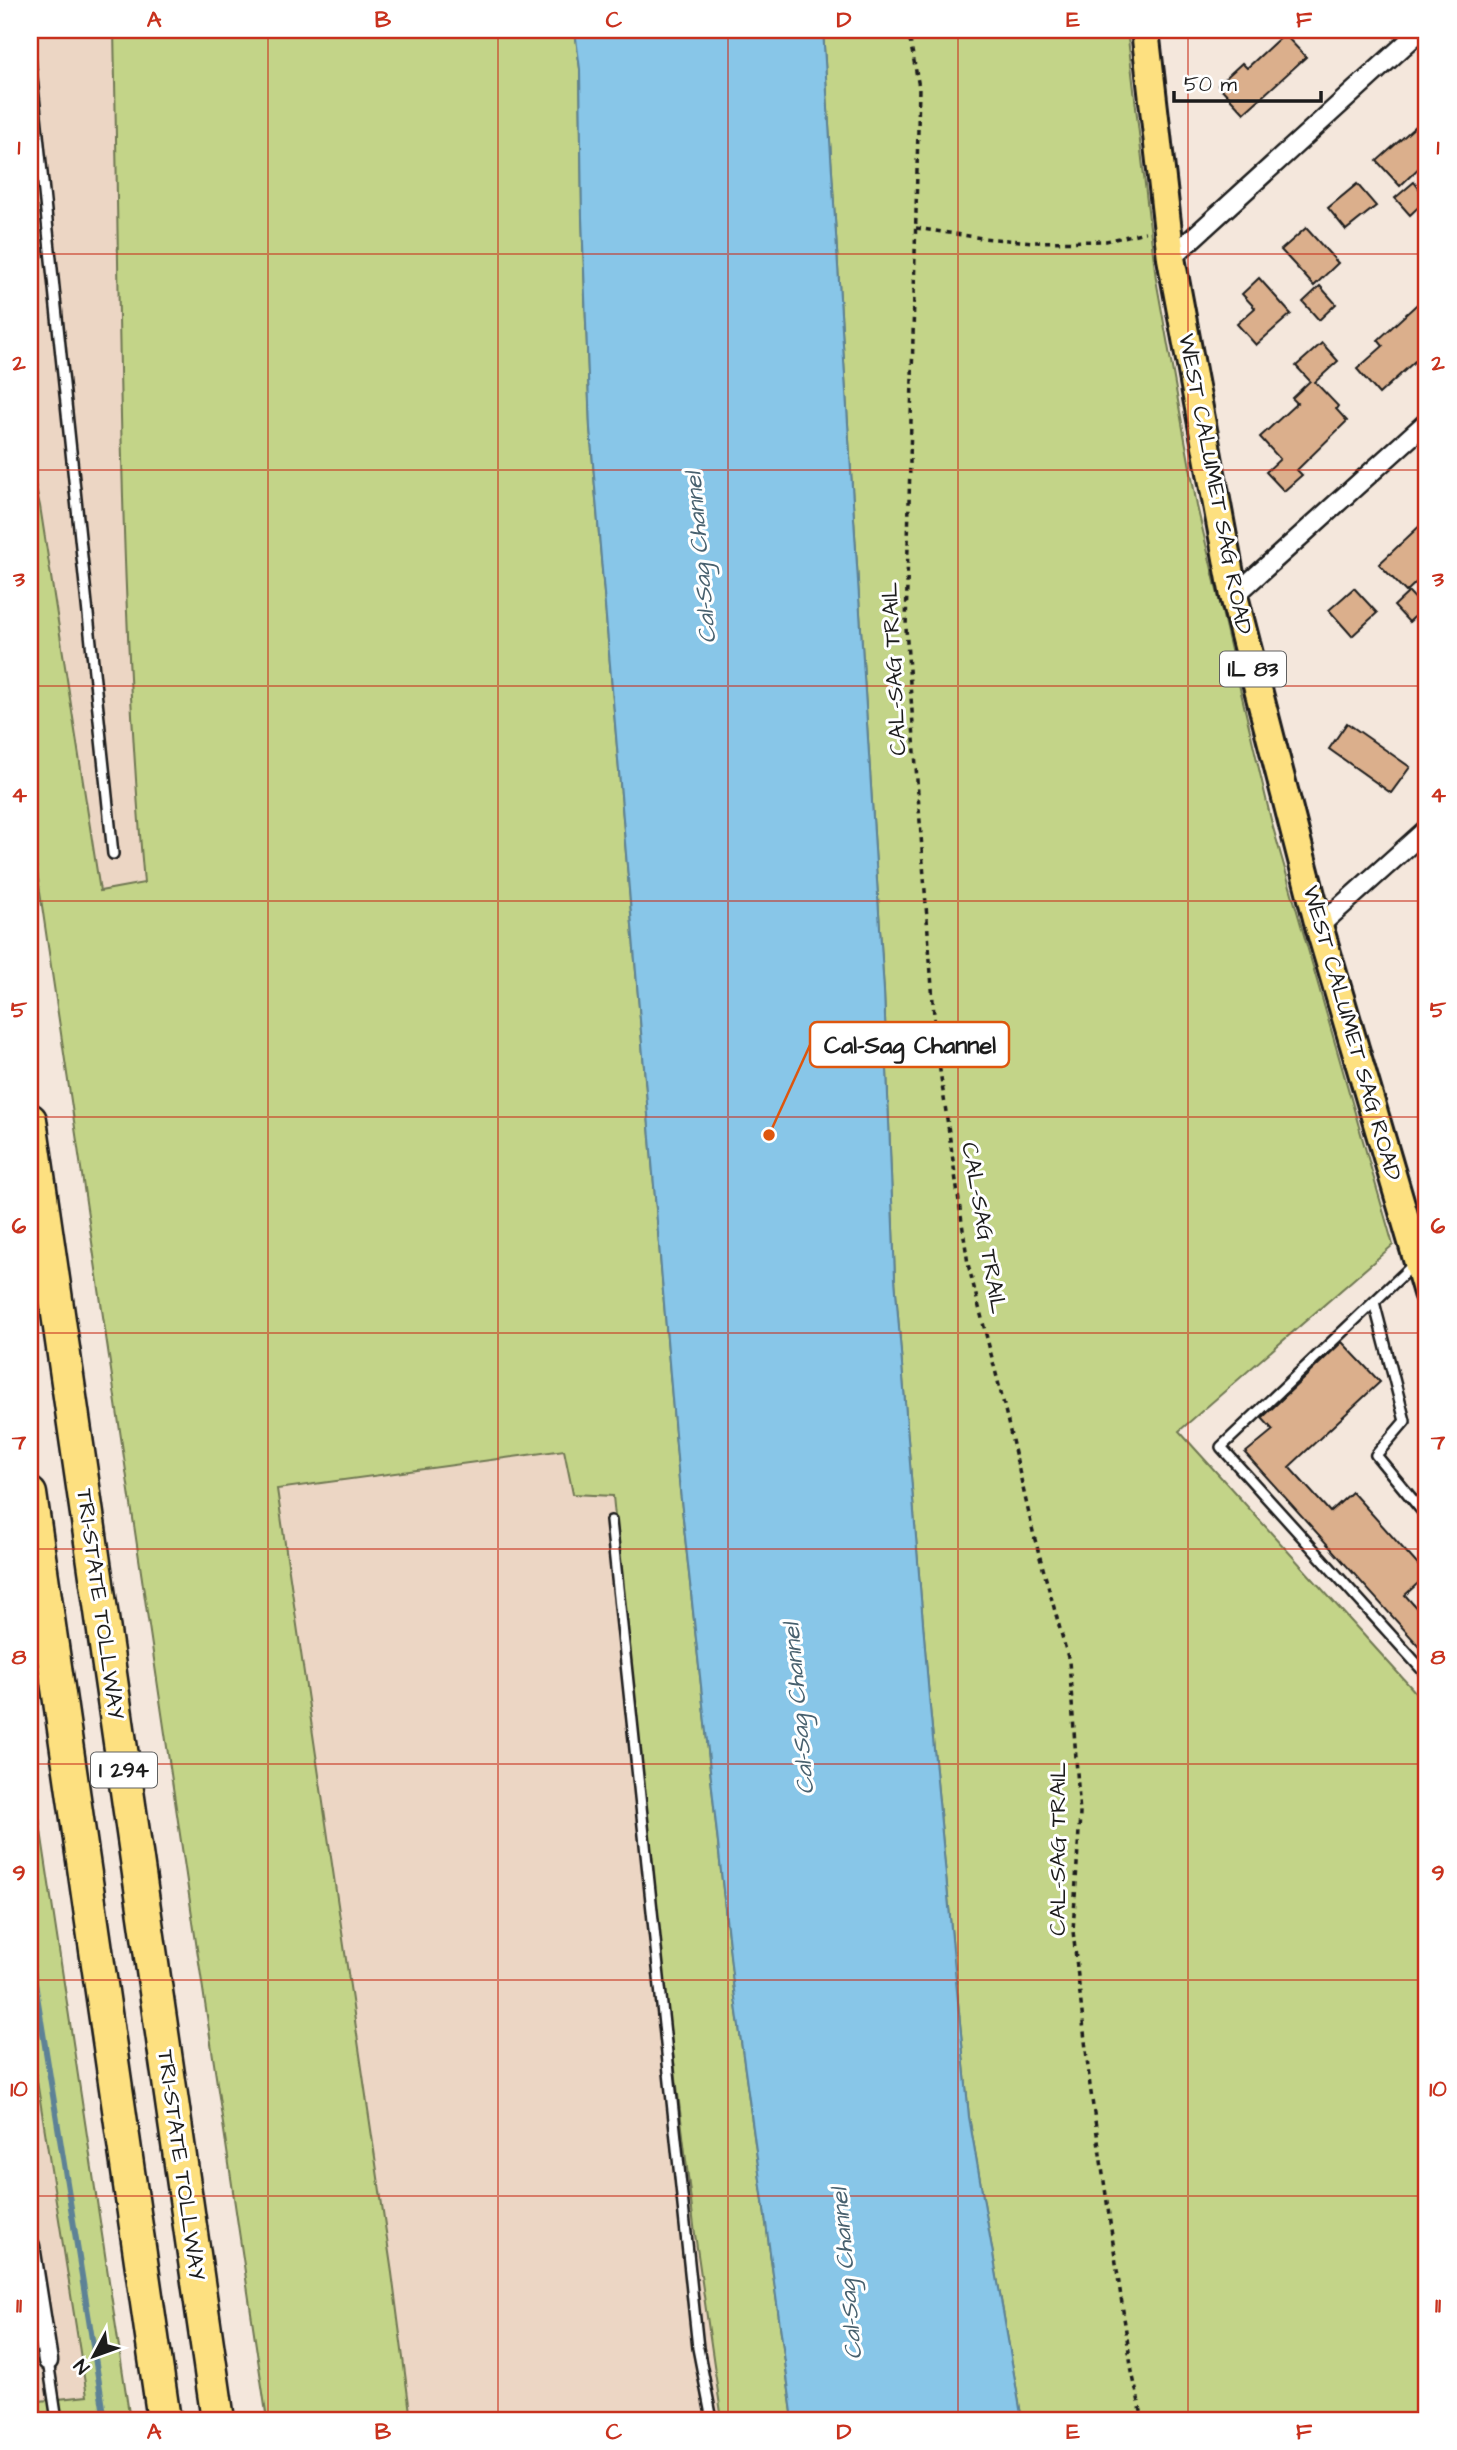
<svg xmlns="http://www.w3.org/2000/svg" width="1457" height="2450" font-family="'Architects Daughter',sans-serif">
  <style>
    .built { fill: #ecd6c4 }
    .green { fill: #c3d488; stroke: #707852; stroke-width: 2 }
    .water { fill: #88c6e8; stroke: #5d8296; stroke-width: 2 }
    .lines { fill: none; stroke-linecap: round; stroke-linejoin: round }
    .stream { stroke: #5d8296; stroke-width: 6 }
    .building { fill: #dbaf8c; stroke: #1c1c1c; stroke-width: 2 }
    .service-casing { stroke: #1c1c1c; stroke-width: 14 }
    .minor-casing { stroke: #1c1c1c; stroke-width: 23 }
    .primary-casing { stroke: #1c1c1c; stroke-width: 32 }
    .motorway-casing { stroke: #1c1c1c; stroke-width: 37 }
    .path { stroke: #1c1c1c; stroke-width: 3.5; stroke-dasharray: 5 5; stroke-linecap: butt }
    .service { stroke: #fff; stroke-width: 9 }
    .minor { stroke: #fff; stroke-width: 18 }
    .primary { stroke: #fde080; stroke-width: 26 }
    .motorway { stroke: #fde080; stroke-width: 32 }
    .grid { fill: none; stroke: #c8321e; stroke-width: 2; stroke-opacity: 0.55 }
    .labels { text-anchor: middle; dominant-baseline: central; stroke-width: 6; stroke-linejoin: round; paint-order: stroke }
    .shield { fill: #fff; stroke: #606060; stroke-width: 2 }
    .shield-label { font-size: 21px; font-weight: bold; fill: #1c1c1c }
    .street-label { font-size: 23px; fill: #1c1c1c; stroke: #fff }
    .water-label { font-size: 24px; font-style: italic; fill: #47606e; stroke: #fff }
    .leader { fill: none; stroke: #de560d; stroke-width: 2.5 }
    .callout-dot { fill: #de560d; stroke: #fff; stroke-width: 2.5 }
    .callout { fill: #fff; stroke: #de560d; stroke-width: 2.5 }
    .callout-label { font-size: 24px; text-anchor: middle; font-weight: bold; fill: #1c1c1c }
    .neatline { fill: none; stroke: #c8321e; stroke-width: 2.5 }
    .grid-label { font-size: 23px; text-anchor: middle; font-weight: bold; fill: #c8321e }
  </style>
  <rect width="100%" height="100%" fill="#f4e7dc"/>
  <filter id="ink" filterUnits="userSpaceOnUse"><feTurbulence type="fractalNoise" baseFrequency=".0143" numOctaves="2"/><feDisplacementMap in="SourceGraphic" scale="14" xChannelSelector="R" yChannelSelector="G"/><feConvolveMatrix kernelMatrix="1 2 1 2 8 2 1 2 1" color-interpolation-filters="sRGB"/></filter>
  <g filter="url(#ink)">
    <g class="built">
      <polygon points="30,30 114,30 124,548 135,775 144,884 100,892 40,506 30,462"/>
      <polygon points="564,1449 613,1495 641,1790 695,2234 722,2420 411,2420 392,2273 277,1489"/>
      <polygon points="30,2037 87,2396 30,2402"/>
    </g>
    <g class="green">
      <path d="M114,30H575L580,69L582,217L590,428L679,1481L733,1983L793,2420H722L695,2234L641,1790L613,1496L573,1494L564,1450L277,1489L392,2273L411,2420H267L30,825V462L40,506L100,891L144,883C119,600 120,314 114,30Z"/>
      <polygon points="823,30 1127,30 1156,279 1197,506 1272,824 1393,1245 1179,1431 1427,1705 1427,2420 1022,2420 969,2117 929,1697 895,1279 884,991"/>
      <polygon points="30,1758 130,2420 30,2420 30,2402 87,2396 30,2037"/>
    </g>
    <polygon class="water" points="575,30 823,30 884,991 895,1279 929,1697 969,2117 1022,2420 793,2420 733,1983 679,1481 590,428 582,217 580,69"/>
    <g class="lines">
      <polyline class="stream" points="30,1952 105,2420"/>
    </g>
    <g class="building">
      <polygon points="1284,34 1306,57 1244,113 1218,85 1242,63 1247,68"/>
      <polygon points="1427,116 1427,160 1400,186 1377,161"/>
      <polygon points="1414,182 1427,199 1410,215 1395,198"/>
      <polygon points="1357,184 1376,206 1346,230 1328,208"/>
      <polygon points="1306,228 1338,263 1314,286 1281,250"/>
      <polygon points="1259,278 1291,314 1256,345 1237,324 1255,308 1242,294"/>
      <polygon points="1320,286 1336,304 1319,320 1303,302"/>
      <polygon points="1427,295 1427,350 1379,394 1357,369 1383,346 1378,340"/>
      <polygon points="1322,343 1338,361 1315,382 1338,406 1336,409 1347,421 1297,470 1302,475 1284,491 1266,472 1280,459 1260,437 1297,403 1292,398 1310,381 1296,366"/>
      <polygon points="1427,519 1427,572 1406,592 1379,564"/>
      <polygon points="1354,588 1377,613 1352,636 1329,610"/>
      <polygon points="1409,592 1424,608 1409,622 1394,606"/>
      <polygon points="1347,723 1410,767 1391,793 1329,749"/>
      <polygon points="1342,1342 1380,1382 1289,1467 1330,1512 1352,1492 1427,1575 1405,1595 1427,1620 1427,1655 1245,1453 1273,1430 1262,1418"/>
    </g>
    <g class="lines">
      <defs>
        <g id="service">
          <polyline points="30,58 113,854"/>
          <polyline points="1414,1264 1221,1447 1427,1675"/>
          <polyline points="1374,1302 1405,1421 1376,1455 1427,1517"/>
          <polyline points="611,1521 698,2348 712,2420"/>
          <polyline points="48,2361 57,2420"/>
        </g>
        <g id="minor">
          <polyline points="1171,258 1421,30"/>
          <polyline points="1234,596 1427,422"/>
          <polyline points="1319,926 1427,829"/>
          <polyline points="1411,1237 1427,1227"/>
          <polyline points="30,2246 48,2361"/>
        </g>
        <polyline id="primary" points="1145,30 1171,258 1234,596 1319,926 1427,1293"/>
        <g id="motorway">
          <polyline points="30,1120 218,2420"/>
          <polyline points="30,1494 164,2420"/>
        </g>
      </defs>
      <use href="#service" class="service-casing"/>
      <use href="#minor" class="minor-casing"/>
      <use href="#primary" class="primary-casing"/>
      <use href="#motorway" class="motorway-casing"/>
      <g class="path">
        <polyline points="908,30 919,87 906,628 936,1043 968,1264 1003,1401 1034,1536 1069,1661 1080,1814 1073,1931 1090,2086 1132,2372 1143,2420"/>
        <polyline points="916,228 982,238 1034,242 1106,241 1145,232"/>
      </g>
      <use href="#service" class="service"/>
      <use href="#minor" class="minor"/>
      <use href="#primary" class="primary"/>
      <use href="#motorway" class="motorway"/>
    </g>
  </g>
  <path class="grid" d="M268,30V2420M498,30V2420M728,30V2420M958,30V2420M1188,30V2420M30,254H1427M30,470H1427M30,686H1427M30,901H1427M30,1117H1427M30,1333H1427M30,1549H1427M30,1764H1427M30,1980H1427M30,2196H1427"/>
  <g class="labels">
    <g class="shield">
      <rect x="1220" y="651.5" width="66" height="35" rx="5"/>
      <rect x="91" y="1752.5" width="66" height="35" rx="5"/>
    </g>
    <g class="shield-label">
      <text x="1253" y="669">IL 83</text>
      <text x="124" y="1770">I 294</text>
    </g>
    <g class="street-label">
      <text transform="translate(1215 484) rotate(79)">WEST CALUMET SAG ROAD</text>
      <text transform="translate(894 669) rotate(-93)">CAL-SAG TRAIL</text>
      <text transform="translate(1352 1033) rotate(74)">WEST CALUMET SAG ROAD</text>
      <text transform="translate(984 1228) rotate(80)">CAL-SAG TRAIL</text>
      <text transform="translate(100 1604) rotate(82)">TRI-STATE TOLLWAY</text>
      <text transform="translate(1058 1849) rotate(-90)">CAL-SAG TRAIL</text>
      <text transform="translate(181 2165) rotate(82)">TRI-STATE TOLLWAY</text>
    </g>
    <g class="water-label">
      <text transform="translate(701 558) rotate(-95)">Cal-Sag Channel</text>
      <text transform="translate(799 1709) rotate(-95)">Cal-Sag Channel</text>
      <text transform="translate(847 2274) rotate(-95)">Cal-Sag Channel</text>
    </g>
  </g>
  <path class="leader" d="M769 1135L810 1045"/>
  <circle class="callout-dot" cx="769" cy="1135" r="7"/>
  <rect class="callout" x="810" y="1022" width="199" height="45" rx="7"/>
  <g class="callout-label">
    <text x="910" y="1053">Cal-Sag Channel</text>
  </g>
  <rect width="1457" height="2450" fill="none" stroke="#fff" stroke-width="77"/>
  <g transform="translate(94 2356) rotate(229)" stroke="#ffffff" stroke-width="5" paint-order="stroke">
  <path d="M0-5L12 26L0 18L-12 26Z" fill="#1c1c1c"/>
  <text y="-10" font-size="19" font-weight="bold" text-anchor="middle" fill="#1c1c1c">N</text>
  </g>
  <path d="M1174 91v10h147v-10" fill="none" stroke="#1c1c1c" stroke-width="3.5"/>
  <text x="1184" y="91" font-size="21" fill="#1c1c1c" stroke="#ffffff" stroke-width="5" paint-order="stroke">50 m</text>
  <rect x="38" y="38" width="1380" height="2374" class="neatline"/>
  <g class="grid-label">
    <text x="154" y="27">A</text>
    <text x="383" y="27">B</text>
    <text x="614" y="27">C</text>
    <text x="844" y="27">D</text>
    <text x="1073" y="27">E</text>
    <text x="1304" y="27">F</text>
    <text x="19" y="154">1</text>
    <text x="1438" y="154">1</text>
    <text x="19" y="370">2</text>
    <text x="1438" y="370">2</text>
    <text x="19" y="586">3</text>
    <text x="1438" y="586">3</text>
    <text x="19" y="802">4</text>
    <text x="1438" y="802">4</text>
    <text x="19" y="1017">5</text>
    <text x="1438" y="1017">5</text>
    <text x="19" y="1233">6</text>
    <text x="1438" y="1233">6</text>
    <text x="19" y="1449">7</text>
    <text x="1438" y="1449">7</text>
    <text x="19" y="1664">8</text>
    <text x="1438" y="1664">8</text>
    <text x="19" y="1880">9</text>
    <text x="1438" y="1880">9</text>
    <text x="19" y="2096">10</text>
    <text x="1438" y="2096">10</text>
    <text x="19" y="2312">11</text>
    <text x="1438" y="2312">11</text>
    <text x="154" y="2439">A</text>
    <text x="383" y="2439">B</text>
    <text x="614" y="2439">C</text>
    <text x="844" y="2439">D</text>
    <text x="1073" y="2439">E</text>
    <text x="1304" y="2439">F</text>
  </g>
</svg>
